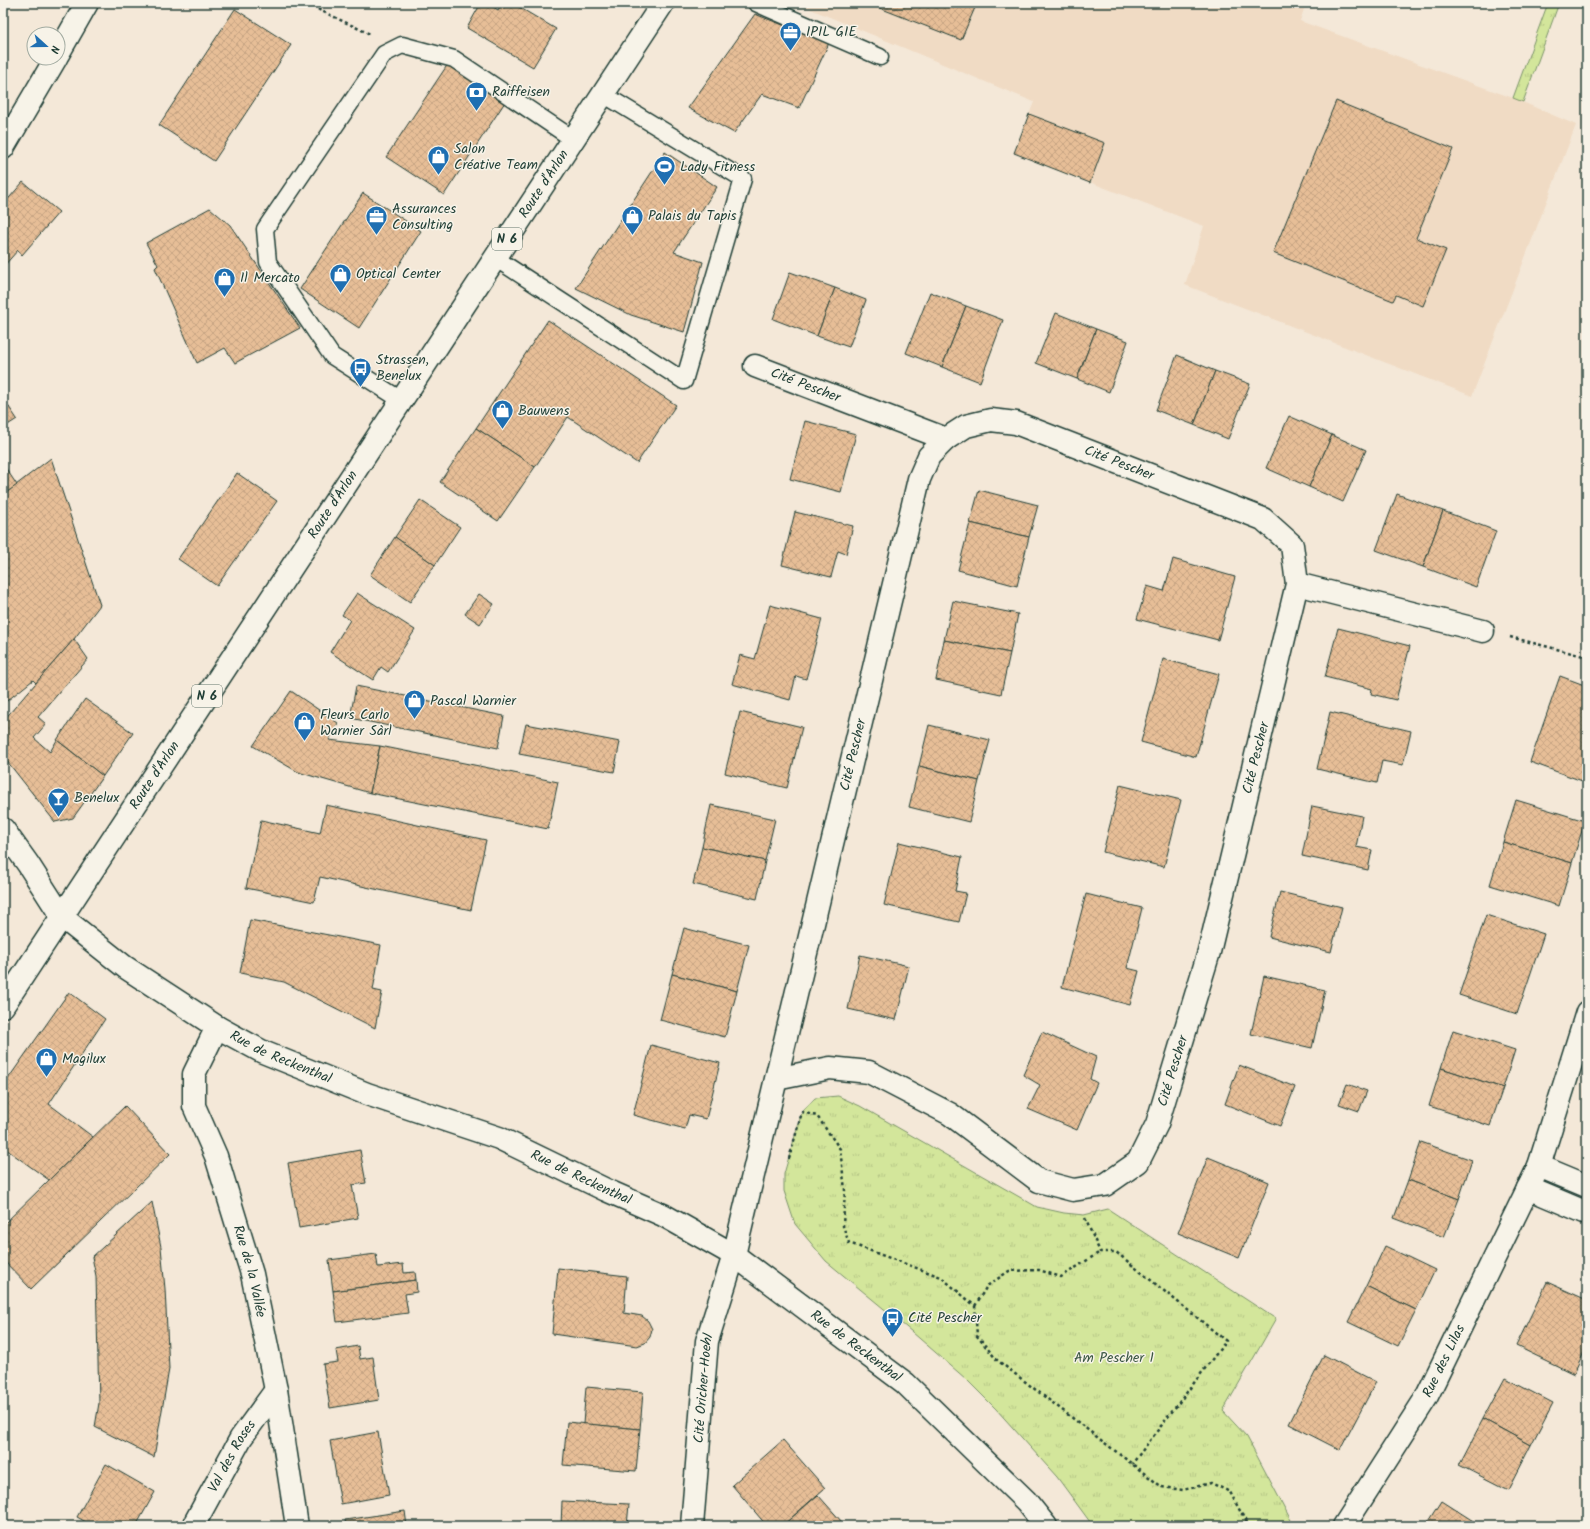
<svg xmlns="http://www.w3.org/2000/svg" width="1590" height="1529" font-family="Kalam,sans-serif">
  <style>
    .built { fill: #f0dbc4 }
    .grass { fill: url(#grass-tufts); stroke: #799268 }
    .building { fill: url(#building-cross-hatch); stroke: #1f3d34 }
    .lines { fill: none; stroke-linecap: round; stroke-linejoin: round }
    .lane-casing { stroke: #1f3d34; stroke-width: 19 }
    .street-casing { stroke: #1f3d34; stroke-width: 25 }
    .secondary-casing { stroke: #1f3d34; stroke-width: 25 }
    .primary-casing { stroke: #1f3d34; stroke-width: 25 }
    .path { stroke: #1f3d34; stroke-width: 2.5; stroke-dasharray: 3 3; stroke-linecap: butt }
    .lane { stroke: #f7f3e8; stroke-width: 16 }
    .street { stroke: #f7f3e8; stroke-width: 22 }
    .secondary { stroke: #f7f3e8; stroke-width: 22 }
    .primary { stroke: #f7f3e8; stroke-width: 22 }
    .labels { text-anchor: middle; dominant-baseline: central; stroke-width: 3; stroke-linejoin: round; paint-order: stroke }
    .shield { fill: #f7f3e8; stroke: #60746a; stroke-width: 1 }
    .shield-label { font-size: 13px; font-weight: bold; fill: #1f3d34 }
    .poi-label { font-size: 14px; fill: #1f3d34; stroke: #f7f3e8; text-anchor: start }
    .street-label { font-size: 14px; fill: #1f3d34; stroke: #f7f3e8 }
    .park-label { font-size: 14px; fill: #3a5643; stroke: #f7f3e8 }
  </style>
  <defs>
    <pattern id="grass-tufts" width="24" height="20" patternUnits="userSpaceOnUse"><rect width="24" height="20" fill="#d3e69b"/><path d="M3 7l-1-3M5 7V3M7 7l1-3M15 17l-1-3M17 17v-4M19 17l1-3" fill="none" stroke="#b5c686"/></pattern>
    <pattern id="building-cross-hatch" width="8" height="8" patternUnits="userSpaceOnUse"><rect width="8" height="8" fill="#e7be97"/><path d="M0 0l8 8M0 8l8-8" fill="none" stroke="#c6a483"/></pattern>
  </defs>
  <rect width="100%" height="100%" fill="#f4e8d8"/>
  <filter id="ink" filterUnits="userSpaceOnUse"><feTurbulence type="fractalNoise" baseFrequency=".025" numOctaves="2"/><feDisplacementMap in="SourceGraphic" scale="8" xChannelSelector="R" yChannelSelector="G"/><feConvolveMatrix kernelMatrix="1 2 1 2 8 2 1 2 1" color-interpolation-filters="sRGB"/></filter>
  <g filter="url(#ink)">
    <polygon class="built" points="796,3 1306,3 1300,21 1513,98 1576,125 1472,396 1185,285 1204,226 1014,153 1034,102"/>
    <g class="grass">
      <polygon points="1548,3 1559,3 1523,102 1513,98"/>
      <polygon points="838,1096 860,1106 1037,1207 1064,1213 1084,1215 1108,1209 1276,1319 1223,1411 1247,1437 1294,1526 1093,1526 1057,1477 996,1409 966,1379 912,1332 826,1261 795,1224 784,1191 784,1174 802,1112 815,1098"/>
    </g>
    <g class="building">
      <polygon points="481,3 487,3 498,10 502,3 512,3 556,29 533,67 467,28"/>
      <polygon points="867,3 977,3 961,40"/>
      <polygon points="235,9 291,45 214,161 159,125"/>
      <polygon points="755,14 829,43 799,108 762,94 734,133 688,108"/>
      <polygon points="450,61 507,99 444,195 386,157"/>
      <polygon points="1336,101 1453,149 1416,238 1446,250 1423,306 1396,295 1393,301 1273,253"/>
      <polygon points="1029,114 1105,143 1090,183 1014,153"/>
      <polygon points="665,152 717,187 674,252 703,262 684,332 631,315 576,288"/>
      <polygon points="23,182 59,212 22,255 18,250 3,267 3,205"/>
      <polygon points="363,193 421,231 359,328 300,289"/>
      <polygon points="210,208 230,225 300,328 235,363 225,348 197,363 155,268 158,265 146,243"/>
      <polygon points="790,272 835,288 817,336 773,319"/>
      <polygon points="835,288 866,300 849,347 817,336"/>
      <polygon points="930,292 966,306 942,367 906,353"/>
      <polygon points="966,306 1003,320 980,382 942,367"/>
      <polygon points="1056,313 1096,329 1077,379 1036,363"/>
      <polygon points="548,320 676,405 637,463 568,417 535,467 476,428"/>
      <polygon points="1096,329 1128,341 1109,392 1077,379"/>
      <polygon points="1177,355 1215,371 1194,425 1156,410"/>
      <polygon points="1215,371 1250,384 1228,439 1194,425"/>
      <polygon points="3,398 17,419 3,428"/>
      <polygon points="1289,416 1332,435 1309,487 1266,468"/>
      <polygon points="805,421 856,434 841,492 790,479"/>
      <polygon points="476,428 535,467 498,521 440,482"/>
      <polygon points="1332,435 1366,450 1343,502 1309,487"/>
      <polygon points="51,458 100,605 74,639 36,683 33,680 3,704 3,495"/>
      <polygon points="3,464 17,485 3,495"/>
      <polygon points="237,473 277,501 217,586 178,559"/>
      <polygon points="979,490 1038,505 1029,537 970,523"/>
      <polygon points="1397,494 1443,511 1423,567 1376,550"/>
      <polygon points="420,500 460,527 435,565 395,537"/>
      <polygon points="1443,511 1496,531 1476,587 1423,567"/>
      <polygon points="795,512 853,526 846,554 838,551 831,577 782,565"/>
      <polygon points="970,523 1029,537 1017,586 958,570"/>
      <polygon points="395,537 435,565 410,602 370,575"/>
      <polygon points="1173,559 1235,577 1218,640 1137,619 1147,586 1164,591"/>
      <polygon points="357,593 415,630 388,672 381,667 373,680 330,652 350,620 342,615"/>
      <polygon points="479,594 494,604 480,624 465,614"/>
      <polygon points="953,601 1018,614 1010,653 944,640"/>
      <polygon points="770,605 822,619 806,679 796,676 790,700 732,684 740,655 755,659"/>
      <polygon points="1338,628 1410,646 1396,700 1371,694 1372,689 1325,677"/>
      <polygon points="74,639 88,659 38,717 46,724 34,738 50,752 57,740 103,776 73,818 55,822 3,756 3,721"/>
      <polygon points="944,640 1010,653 1001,694 936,680"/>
      <polygon points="1163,659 1219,674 1196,757 1141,742"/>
      <polygon points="1560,676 1587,686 1587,777 1585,782 1530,762"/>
      <polygon points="356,686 504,716 498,748 350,718"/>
      <polygon points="291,691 338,723 329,740 380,746 370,793 298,772 253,746"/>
      <polygon points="85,699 133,733 103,776 57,740"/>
      <polygon points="740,712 802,727 787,788 725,773"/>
      <polygon points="1330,712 1411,731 1403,765 1382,761 1377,783 1317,769"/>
      <polygon points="526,724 620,742 614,772 519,754"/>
      <polygon points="929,725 990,740 979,781 919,766"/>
      <polygon points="380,746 558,782 548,829 370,793"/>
      <polygon points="919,766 979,781 969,822 909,807"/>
      <polygon points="1120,785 1181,800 1164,867 1103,852"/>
      <polygon points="1516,800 1585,821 1572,863 1503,842"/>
      <polygon points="326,805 486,840 471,910 320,877 314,902 246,888 261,820 320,833"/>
      <polygon points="711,805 775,819 765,861 702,847"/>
      <polygon points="1312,806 1362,816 1356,847 1372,850 1368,870 1302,856"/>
      <polygon points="899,842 962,857 955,891 966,893 959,922 884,905"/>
      <polygon points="1503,842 1572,863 1559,906 1490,885"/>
      <polygon points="702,847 765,861 757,899 693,884"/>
      <polygon points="1280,892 1342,907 1331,952 1269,937"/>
      <polygon points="1086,894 1142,908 1127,968 1139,971 1130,1005 1062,987"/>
      <polygon points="1486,915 1544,934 1517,1014 1459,995"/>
      <polygon points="250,920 381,945 373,990 382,992 375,1028 284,982 240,973"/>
      <polygon points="684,928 749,945 737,991 672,974"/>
      <polygon points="860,955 909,966 896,1020 848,1009"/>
      <polygon points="672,974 737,991 725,1037 660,1020"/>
      <polygon points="1264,976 1325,990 1312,1048 1251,1034"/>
      <polygon points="69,992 105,1019 49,1104 93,1137 49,1180 3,1147 3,1086"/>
      <polygon points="1453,1030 1515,1050 1503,1088 1441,1068"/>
      <polygon points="1042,1032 1096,1057 1090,1079 1097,1083 1077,1130 1028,1109 1040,1085 1023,1075"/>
      <polygon points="651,1045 720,1063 706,1119 689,1115 685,1129 633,1115"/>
      <polygon points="1239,1065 1295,1087 1280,1126 1225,1104"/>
      <polygon points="1441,1068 1503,1088 1490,1126 1429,1106"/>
      <polygon points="1347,1084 1367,1091 1359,1111 1339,1104"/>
      <polygon points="125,1106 170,1154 31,1289 3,1260 3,1225"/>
      <polygon points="1421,1142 1472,1160 1459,1199 1408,1180"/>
      <polygon points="360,1150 366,1183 352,1185 358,1218 299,1228 288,1163"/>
      <polygon points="1208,1157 1269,1182 1239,1258 1178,1233"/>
      <polygon points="1408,1180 1459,1199 1444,1237 1394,1218"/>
      <polygon points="152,1202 161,1247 165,1289 169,1369 154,1457 95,1427 99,1403 96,1276 92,1257"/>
      <polygon points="1385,1246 1435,1270 1416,1310 1366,1286"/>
      <polygon points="376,1254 378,1267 403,1264 404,1273 415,1272 416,1280 333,1291 329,1260"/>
      <polygon points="558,1268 627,1276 624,1313 642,1316 648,1321 652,1329 650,1337 645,1343 637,1346 552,1334"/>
      <polygon points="416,1280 417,1292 405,1294 408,1313 337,1322 333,1291"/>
      <polygon points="1547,1282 1587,1300 1587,1346 1574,1374 1516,1346"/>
      <polygon points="1366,1286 1416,1310 1398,1346 1348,1322"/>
      <polygon points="358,1346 360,1359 373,1357 379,1400 330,1408 323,1364 338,1362 336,1350"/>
      <polygon points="1324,1355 1376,1382 1340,1450 1289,1424"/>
      <polygon points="1505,1378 1553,1403 1531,1445 1483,1419"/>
      <polygon points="586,1387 643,1392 640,1429 583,1424"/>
      <polygon points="1483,1419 1531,1445 1508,1490 1459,1465"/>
      <polygon points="567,1422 640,1429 636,1471 563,1465"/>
      <polygon points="378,1432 389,1495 341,1504 330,1441"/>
      <polygon points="783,1440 825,1488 782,1526 767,1526 732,1485"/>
      <polygon points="106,1464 155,1492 136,1526 93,1526 77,1517"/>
      <polygon points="818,1495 842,1522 837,1526 782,1526"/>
      <polygon points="562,1501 629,1504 627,1526 561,1526"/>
      <polygon points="1442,1501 1481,1526 1426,1526"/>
      <polygon points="405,1511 407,1526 346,1526 345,1520"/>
    </g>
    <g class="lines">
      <defs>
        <g id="lane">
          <polyline points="756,3 880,57"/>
          <polyline points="495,258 684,381 743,179 603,94"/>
          <polyline points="401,400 332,356 268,262 265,229 384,54 402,45 454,59 573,139"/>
        </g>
        <g id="street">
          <polyline points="58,54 87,3"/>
          <polyline points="3,148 56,58"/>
          <path id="s1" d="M755,366L946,439"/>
          <polyline points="1297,584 1483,631"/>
          <path id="s2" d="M217,1027L194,1074V1106L216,1156L252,1274L276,1390L297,1526"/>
          <polyline points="1539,1166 1587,1186"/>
          <polyline points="1528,1188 1587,1213"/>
          <path id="s3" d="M193,1526L241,1438L276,1390"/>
          <path id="s4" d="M692,1526L707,1341L734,1255L919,479L929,456L946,439L966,426L991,420L1016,423L1263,519L1292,545L1297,584L1209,952L1157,1124L1138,1162L1105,1185L1073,1190L1039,1181L950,1114L869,1072L830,1068L776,1079"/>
          <path id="s5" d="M1344,1526L1426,1398L1539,1166L1587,1012"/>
        </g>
        <g id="secondary">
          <path id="s6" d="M3,829L28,864L62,917L125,967L217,1027L263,1052L367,1094L499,1138L606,1190L663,1215L734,1255L905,1383L1026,1501L1046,1526"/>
        </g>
        <g id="primary">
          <path id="s7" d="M3,1006L663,3"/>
        </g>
      </defs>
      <use href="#lane" class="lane-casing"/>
      <use href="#street" class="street-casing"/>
      <use href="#secondary" class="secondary-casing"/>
      <use href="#primary" class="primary-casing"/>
      <g class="path">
        <polyline points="301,3 311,6 370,34"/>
        <polyline points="1510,637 1587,657"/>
        <polyline points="789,1159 802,1112 817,1116 840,1149 845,1190 843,1226 849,1243 941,1277 975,1306 977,1336 997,1360 1162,1487 1183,1490 1211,1483 1230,1492 1248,1526"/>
        <polyline points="1085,1218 1100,1252 1116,1252 1226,1341 1132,1464"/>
        <polyline points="975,1306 987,1286 1009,1271 1039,1270 1061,1277 1100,1252"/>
      </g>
      <use href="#lane" class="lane"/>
      <use href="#street" class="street"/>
      <use href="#secondary" class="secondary"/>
      <use href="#primary" class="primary"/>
    </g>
  </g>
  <defs>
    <symbol id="office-pin" viewBox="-11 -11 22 30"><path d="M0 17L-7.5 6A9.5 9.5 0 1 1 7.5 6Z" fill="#1f6fb2" stroke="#f7f3e8"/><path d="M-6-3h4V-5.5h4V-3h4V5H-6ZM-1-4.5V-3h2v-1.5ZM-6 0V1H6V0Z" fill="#fff"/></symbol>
    <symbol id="bank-pin" viewBox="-11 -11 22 30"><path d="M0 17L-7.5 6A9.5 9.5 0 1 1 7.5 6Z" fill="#1f6fb2" stroke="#f7f3e8"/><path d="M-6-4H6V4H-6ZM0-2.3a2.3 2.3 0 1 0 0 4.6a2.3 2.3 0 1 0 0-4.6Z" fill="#fff"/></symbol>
    <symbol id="shop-pin" viewBox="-11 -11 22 30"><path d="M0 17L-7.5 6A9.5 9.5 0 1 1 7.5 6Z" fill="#1f6fb2" stroke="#f7f3e8"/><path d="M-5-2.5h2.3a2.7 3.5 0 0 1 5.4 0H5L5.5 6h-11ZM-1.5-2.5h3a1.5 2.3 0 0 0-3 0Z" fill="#fff"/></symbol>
    <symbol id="stadium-pin" viewBox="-11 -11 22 30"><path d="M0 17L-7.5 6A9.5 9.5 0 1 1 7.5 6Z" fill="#1f6fb2" stroke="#f7f3e8"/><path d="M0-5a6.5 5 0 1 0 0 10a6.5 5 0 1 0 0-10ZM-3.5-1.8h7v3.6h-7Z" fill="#fff"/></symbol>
    <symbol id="bus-pin" viewBox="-11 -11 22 30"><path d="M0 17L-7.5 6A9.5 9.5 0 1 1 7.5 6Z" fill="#1f6fb2" stroke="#f7f3e8"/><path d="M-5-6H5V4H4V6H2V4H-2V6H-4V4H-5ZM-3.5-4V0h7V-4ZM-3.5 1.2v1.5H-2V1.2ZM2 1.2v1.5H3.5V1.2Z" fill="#fff"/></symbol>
    <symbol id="bar-pin" viewBox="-11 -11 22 30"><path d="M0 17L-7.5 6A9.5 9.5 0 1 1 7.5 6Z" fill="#1f6fb2" stroke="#f7f3e8"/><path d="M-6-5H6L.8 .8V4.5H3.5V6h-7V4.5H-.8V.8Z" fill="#fff"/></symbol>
  </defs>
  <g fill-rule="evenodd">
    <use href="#office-pin" x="778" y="20" width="25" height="34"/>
    <use href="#bank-pin" x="464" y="80" width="25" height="34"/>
    <use href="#shop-pin" x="426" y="144" width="25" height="34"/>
    <use href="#stadium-pin" x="652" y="154" width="25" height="34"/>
    <use href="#shop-pin" x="620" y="204" width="25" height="34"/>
    <use href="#office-pin" x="364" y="204" width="25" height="34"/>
    <use href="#shop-pin" x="328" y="262" width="25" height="34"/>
    <use href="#shop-pin" x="212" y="266" width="25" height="34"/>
    <use href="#bus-pin" x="348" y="356" width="25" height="34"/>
    <use href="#shop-pin" x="490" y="398" width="25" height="34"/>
    <use href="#shop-pin" x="402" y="688" width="25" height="34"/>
    <use href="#shop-pin" x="292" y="710" width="25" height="34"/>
    <use href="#bar-pin" x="46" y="786" width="25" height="34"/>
    <use href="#shop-pin" x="34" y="1046" width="25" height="34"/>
    <use href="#bus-pin" x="880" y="1306" width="25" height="34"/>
  </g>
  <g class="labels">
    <g class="shield">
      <rect x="492" y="228" width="30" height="22" rx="3"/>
      <rect x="192" y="685" width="30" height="22" rx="3"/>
    </g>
    <g class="shield-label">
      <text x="507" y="239">N 6</text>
      <text x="207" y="696">N 6</text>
    </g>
    <g class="poi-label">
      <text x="806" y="32">IPIL GIE</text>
      <text x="492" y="92">Raiffeisen</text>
      <text x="454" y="149">Salon<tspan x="454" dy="16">Créative Team</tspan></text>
      <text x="680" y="167">Lady Fitness</text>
      <text x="392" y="209">Assurances<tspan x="392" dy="16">Consulting</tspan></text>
      <text x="648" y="216">Palais du Tapis</text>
      <text x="356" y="274">Optical Center</text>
      <text x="240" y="278">Il Mercato</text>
      <text x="376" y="360">Strassen,<tspan x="376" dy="16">Benelux</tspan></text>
      <text x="518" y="411">Bauwens</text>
      <text x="430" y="701">Pascal Warnier</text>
      <text x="320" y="715">Fleurs Carlo<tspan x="320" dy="16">Warnier Sàrl</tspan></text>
      <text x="74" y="798">Benelux</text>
      <text x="62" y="1059">Magilux</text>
      <text x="908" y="1318">Cité Pescher</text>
    </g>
    <g class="street-label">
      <text stroke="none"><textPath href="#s7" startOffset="984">Route d'Arlon</textPath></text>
      <text stroke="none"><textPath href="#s1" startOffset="54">Cité Pescher</textPath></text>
      <text stroke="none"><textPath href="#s4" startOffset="1308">Cité Pescher</textPath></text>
      <text stroke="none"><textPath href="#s7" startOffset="600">Route d'Arlon</textPath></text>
      <text stroke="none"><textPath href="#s4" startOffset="790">Cité Pescher</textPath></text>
      <text transform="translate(1256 758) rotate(-76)">Cité Pescher</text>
      <text stroke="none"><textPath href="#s7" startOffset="276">Route d'Arlon</textPath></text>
      <text stroke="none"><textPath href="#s6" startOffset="367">Rue de Reckenthal</textPath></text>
      <text transform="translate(1173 1071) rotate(-73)">Cité Pescher</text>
      <text stroke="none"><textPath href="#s6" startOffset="691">Rue de Reckenthal</textPath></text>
      <text stroke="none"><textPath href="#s2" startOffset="259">Rue de la Vallée</textPath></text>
      <text stroke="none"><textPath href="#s6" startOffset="1015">Rue de Reckenthal</textPath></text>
      <text stroke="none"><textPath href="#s5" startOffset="193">Rue des Lilas</textPath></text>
      <text stroke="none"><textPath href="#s4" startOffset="138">Cité Oricher-Hoehl</textPath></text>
      <text stroke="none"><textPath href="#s3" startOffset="80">Val des Roses</textPath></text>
    </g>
    <g class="park-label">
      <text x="1114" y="1358">Am Pescher 1</text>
    </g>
  </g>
  <rect width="1590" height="1529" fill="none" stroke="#f7f3e8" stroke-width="16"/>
  <rect x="8" y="8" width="1574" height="1513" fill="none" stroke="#1f3d34" stroke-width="1.5" filter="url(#ink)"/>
  <g transform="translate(46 46) rotate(111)"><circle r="19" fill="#f7f3e8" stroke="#a1aaa0"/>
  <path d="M0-3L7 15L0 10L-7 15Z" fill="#1f6fb2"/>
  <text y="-6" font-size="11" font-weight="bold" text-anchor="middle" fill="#1f3d34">N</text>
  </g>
</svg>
